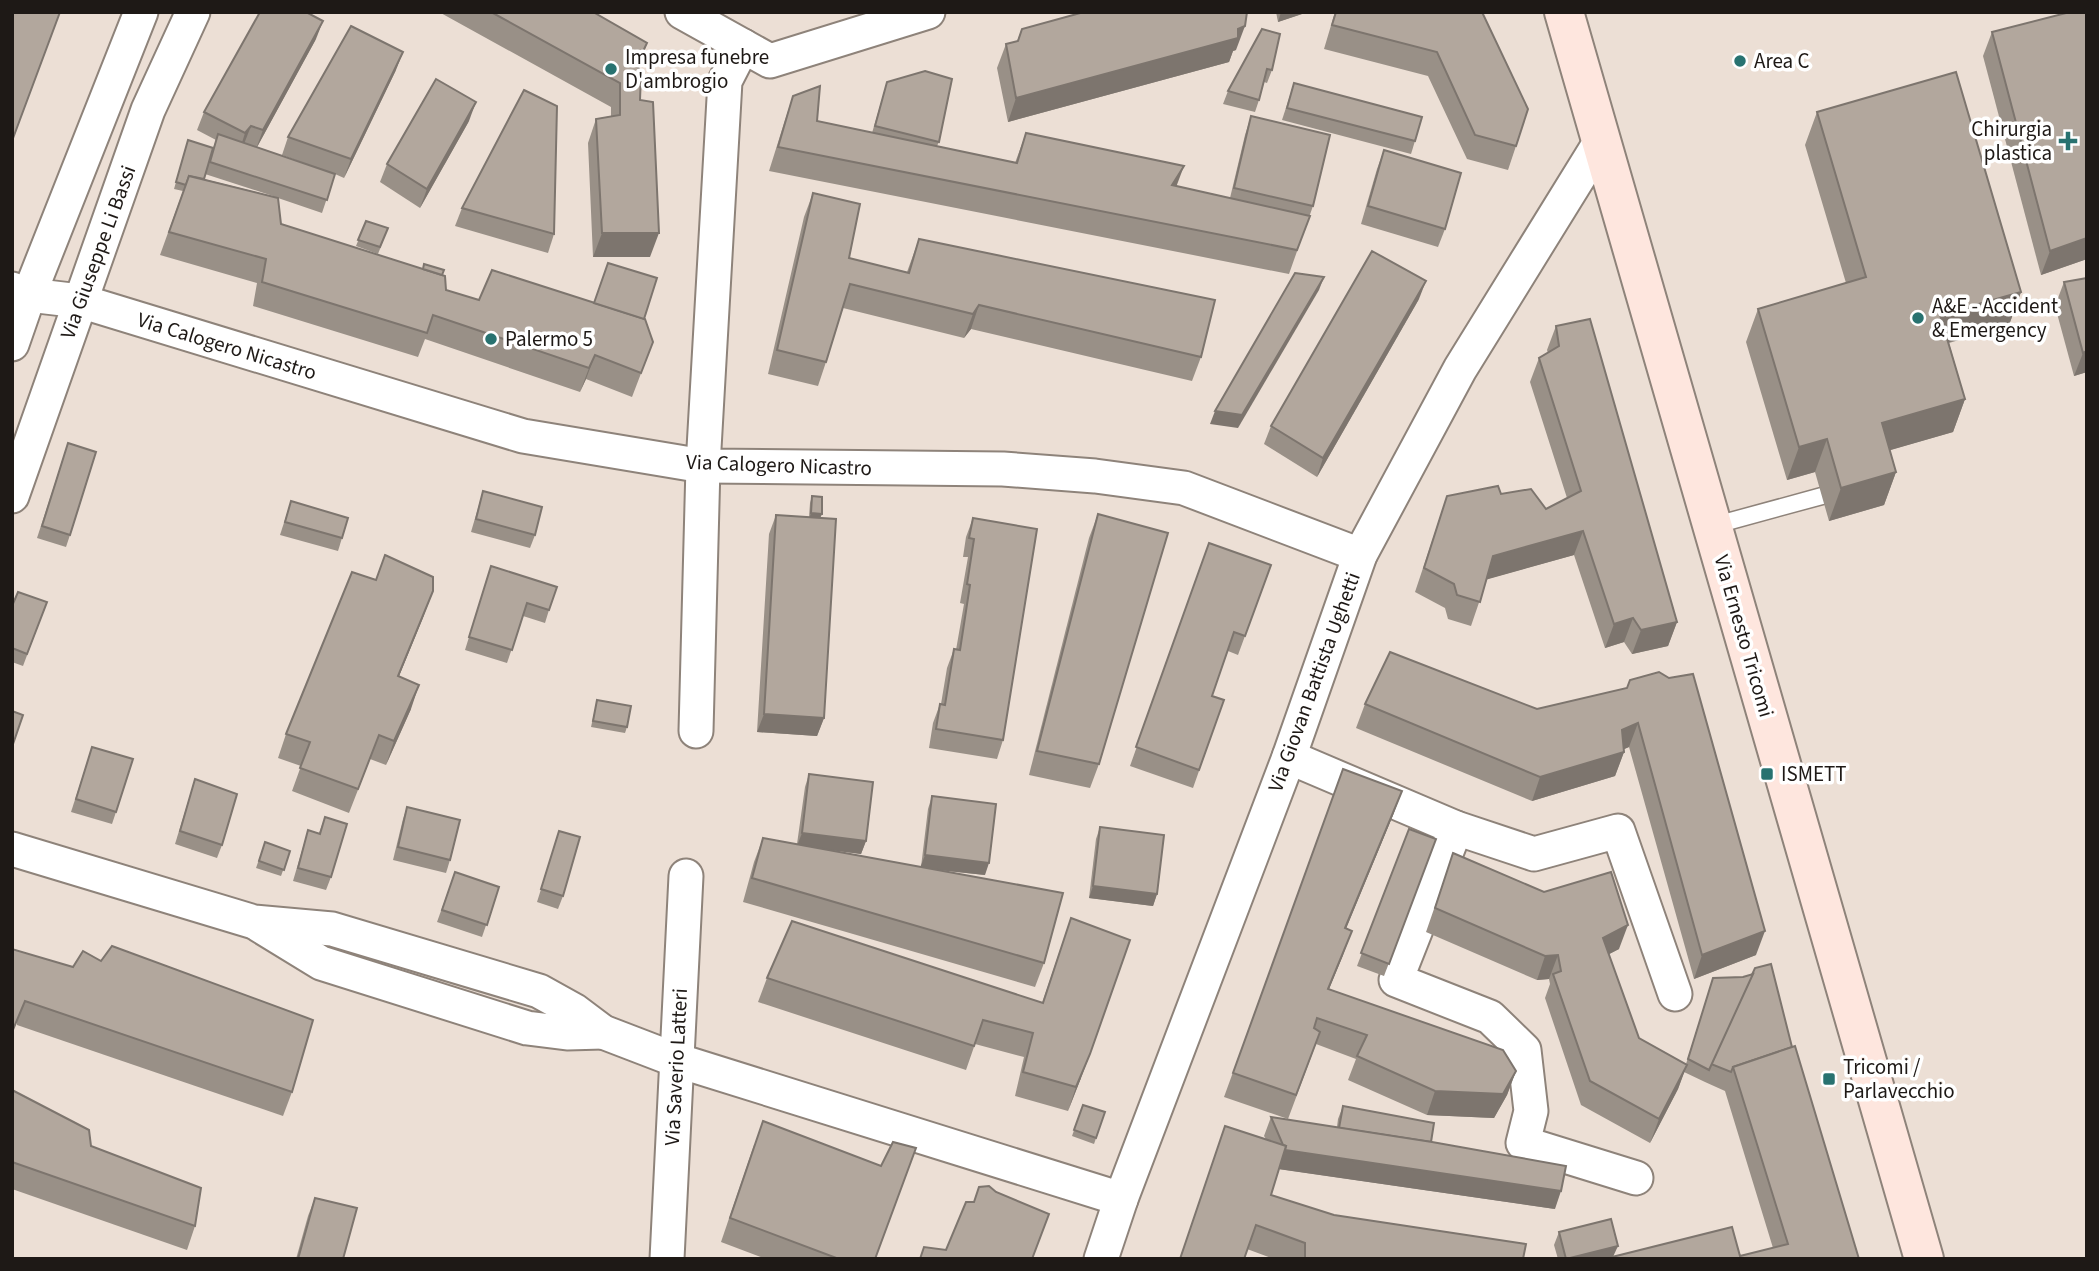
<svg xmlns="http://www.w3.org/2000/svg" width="2099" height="1271" font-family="'Source Sans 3',sans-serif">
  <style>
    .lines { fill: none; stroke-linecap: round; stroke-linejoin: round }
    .lane-casing { stroke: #8e837a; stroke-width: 19 }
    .street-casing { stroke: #8e837a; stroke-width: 37 }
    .secondary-casing { stroke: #8e837a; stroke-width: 42 }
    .lane { stroke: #fff; stroke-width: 16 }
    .street { stroke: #fff; stroke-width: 33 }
    .secondary { stroke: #fee6de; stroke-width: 38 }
    .wall { fill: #999087; fill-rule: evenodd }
    .shaded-wall { fill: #7d756e }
    .building { fill: #b2a79d; stroke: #7d756e; stroke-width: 2 }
    .poi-dot { fill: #287270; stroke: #fff; stroke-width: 2.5 }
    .labels { text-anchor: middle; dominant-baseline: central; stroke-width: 7; stroke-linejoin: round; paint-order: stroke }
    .poi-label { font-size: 21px; fill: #1e1916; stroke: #fff; text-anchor: start }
    .street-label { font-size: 21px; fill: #1e1916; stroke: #fff }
  </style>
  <rect width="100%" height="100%" fill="#ecdfd5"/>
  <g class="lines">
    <defs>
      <polyline id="lane" points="1712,526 1822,496"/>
      <g id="street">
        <polyline points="682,12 770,61 928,12"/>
        <polyline points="12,289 29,295 80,301 523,436 703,466 1003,469 1095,476 1184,488 1360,555"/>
        <polyline points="12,344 29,295 141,12"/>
        <polyline points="12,496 148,110 193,12"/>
        <polyline points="696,731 703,466 725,81 743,46"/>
        <polyline points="1289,757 1456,828 1534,854 1618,831 1675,994"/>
        <polyline points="1456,828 1396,980 1490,1017 1524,1050 1531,1111 1523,1143 1636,1178"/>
        <polyline points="12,849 254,922 332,929 539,991 575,1011 603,1032 676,1060 1121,1199"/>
        <polyline points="259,925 321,963 527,1028 567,1033 603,1032"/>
        <polyline points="667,1259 686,876"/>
        <polyline points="1101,1259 1121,1199 1289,757 1360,555 1460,369 1601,141"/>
      </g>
      <polyline id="secondary" points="1564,12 1924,1259"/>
    </defs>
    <use href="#lane" class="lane-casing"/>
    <use href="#street" class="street-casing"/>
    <use href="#secondary" class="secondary-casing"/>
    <use href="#lane" class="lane"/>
    <use href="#street" class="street"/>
    <use href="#secondary" class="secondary"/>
  </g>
  <g class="wall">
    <polygon points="439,12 593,12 638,67 650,257 593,257 588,143 596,119 611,116 611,107"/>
    <polygon points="1276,12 1308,12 1278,22"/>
    <polygon points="1335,12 1482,12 1516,146 1508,170 1467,159 1428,76 1324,49"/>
    <polygon points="1022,29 1236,50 1233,51 1229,62 1008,122 997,68 1006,44 1017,41"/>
    <polygon points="1262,29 1272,70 1267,83 1264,82 1259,100 1255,112 1223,104 1228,91"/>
    <polygon points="1992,32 2087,259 2041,275 1983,56"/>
    <path d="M316,39L257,147L331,173L282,155L288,137L396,70L344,178L335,174L322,213L278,198L281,224L442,275L446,290L479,300L644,319L653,342L632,397L586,379L580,392L425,339L418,357L253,306L257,283L160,255L183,191L174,189L188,140L213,148L216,140L197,130L204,112ZM205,174L276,197L204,179Z"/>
    <polygon points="887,82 939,142 937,146 1015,163 1026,133 1177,186 1230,198 1245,135 1251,116 1313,206 1289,274 769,171 785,120 793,96 817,121 872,133"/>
    <polygon points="1294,83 1415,141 1411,154 1282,120"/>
    <polygon points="1817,112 2021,292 2009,325 1949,343 1965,399 1953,432 1890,450 1896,472 1884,505 1829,521 1815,472 1787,480 1746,342 1758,309 1846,283 1805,145"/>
    <polygon points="469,121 420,208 380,182 387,164"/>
    <polygon points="1384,150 1445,229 1438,247 1361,224 1377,169"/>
    <polygon points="813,193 849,258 907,272 919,239 1201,357 1192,381 971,329 964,338 843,308 826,362 818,386 768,374 804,217"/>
    <polygon points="462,208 554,234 548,253 455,226"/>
    <polygon points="366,221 388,228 378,254 356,246"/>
    <polygon points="2087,278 2087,372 2074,376 2055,306 2064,282"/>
    <polygon points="1419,299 1317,477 1264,444 1271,426"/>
    <polygon points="1556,326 1677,622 1668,646 1632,654 1624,642 1605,648 1574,555 1487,579 1471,626 1448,619 1445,608 1415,592 1447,496 1501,494 1546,509 1567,498 1530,382 1539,358 1548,353 1547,350"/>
    <polygon points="68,443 70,535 66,547 37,538"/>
    <polygon points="483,491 535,535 530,548 471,532"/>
    <polygon points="812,496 822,514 820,518 824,718 817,736 757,732 769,534 776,515 809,517 810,503"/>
    <polygon points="291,501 342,538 338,551 280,535"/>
    <polygon points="1098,514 1099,764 1090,788 1029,775 1089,538"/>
    <polygon points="973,518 1003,740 997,759 929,748 933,723 940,704 941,704 947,668 954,649 956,650 964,604 960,603 968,557 963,557 966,537"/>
    <polygon points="1209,543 1271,565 1238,655 1228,651 1212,696 1224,700 1193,788 1130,766"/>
    <polygon points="491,566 549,610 545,623 523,616 507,663 465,650"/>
    <polygon points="47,602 23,666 12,662 12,606"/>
    <polygon points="424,615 399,676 411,709 386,765 370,759 349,813 292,791 301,766 278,758 286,734"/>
    <polygon points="1627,688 1756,955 1694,979 1629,747 1624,749 1624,752 1615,776 1532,801 1356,728 1365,704 1537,709"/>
    <polygon points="597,700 627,727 625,733 591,727"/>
    <polygon points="92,747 116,812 112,824 71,812"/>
    <polygon points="1343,769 1402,791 1393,815 1346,929 1343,955 1329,989 1516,1071 1507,1095 1494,1118 1427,1115 1348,1080 1356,1059 1316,1044 1288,1119 1224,1097"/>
    <polygon points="809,774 866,841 861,854 825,849 921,867 928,809 932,796 985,875 938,870 1044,963 1035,987 743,902 754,862 763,838 797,844 805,787"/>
    <polygon points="195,779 222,845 217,858 175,844"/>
    <polygon points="407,807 450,860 446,873 393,860 403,819"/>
    <polygon points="325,817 331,877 326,890 293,881 308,830 319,833"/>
    <polygon points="1100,827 1157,894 1153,906 1089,898 1096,839"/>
    <polygon points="1409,829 1436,839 1384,976 1357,966"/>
    <polygon points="559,831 563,896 558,909 537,902"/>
    <polygon points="265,842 290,851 281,876 256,868"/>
    <polygon points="455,872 499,887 482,937 437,922"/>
    <polygon points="1445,877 1619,949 1609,954 1639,1038 1686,1064 1713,978 1792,1047 1859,1259 1558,1259 1554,1245 1559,1232 1614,1256 1740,1256 1773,1248 1725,1091 1705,1082 1684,1072 1678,1089 1650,1143 1581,1105 1545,998 1550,984 1549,979 1537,980 1426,932"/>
    <polygon points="1071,918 1081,1078 1068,1111 1015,1096 1024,1057 975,1044 966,1070 758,1002 767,978 1042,1003"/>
    <polygon points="12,949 292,1092 283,1116 17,1025"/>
    <polygon points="12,1090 91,1146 195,1226 187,1250 12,1189"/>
    <polygon points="1083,1105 1105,1112 1094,1144 1072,1136"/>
    <polygon points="1343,1106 1431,1142 1555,1209 1279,1169 1271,1195 1334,1215 1523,1259 1274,1259 1247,1249 1244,1259 1180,1259 1225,1126 1266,1139 1264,1136 1271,1117 1337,1127 1338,1119"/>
    <polygon points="754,1145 875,1259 766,1259 721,1242"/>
    <polygon points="315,1198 343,1259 296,1259 308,1216"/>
  </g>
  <g class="shaded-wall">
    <polygon points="1281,12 1308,12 1278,22"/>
    <polygon points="323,21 316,39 256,149 263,130"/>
    <polygon points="1245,26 1236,50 1233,51 1229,62 1008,122 1016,98 1238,29"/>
    <polygon points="647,43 639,67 628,88 637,64"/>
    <polygon points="403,52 396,70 344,178 351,159"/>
    <polygon points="476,102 469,121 420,208 427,189"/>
    <polygon points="251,126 244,144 239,152 245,133"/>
    <polygon points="1184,166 1175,190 1172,185"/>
    <polygon points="602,233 659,233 650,257 593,257"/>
    <polygon points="2087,238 2087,259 2041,275 2050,251"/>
    <polygon points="1324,277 1319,290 1238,428 1210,424 1215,411"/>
    <polygon points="1426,281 1419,299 1317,477 1323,458"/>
    <polygon points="2021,292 2009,325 1928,348 1940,315"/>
    <polygon points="979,305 971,329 964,338 973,314"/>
    <polygon points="2087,351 2087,372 2074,376 2083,353"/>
    <polygon points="595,355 586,379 580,392 589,368"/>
    <polygon points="1965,399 1953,432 1870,456 1882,423"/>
    <polygon points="1827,439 1815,472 1787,480 1799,447"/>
    <polygon points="1896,472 1884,505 1829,521 1841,488"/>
    <polygon points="811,513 822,514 819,520 809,519"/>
    <polygon points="1583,531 1574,555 1485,580 1493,556"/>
    <polygon points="433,591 424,615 389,700 398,676"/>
    <polygon points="1633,618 1624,642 1605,648 1614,624"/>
    <polygon points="1677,622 1668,646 1632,654 1641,630"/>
    <polygon points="419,685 411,709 386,765 394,741"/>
    <polygon points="764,714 824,718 817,736 757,732"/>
    <polygon points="1638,723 1629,747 1613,754 1622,730"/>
    <polygon points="1624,752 1615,776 1532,801 1540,777"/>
    <polygon points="1402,791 1393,815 1336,952 1345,928"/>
    <polygon points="802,833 866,841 861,854 797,846"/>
    <polygon points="925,855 989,863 985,875 920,868"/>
    <polygon points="1093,886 1157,894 1153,906 1089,898"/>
    <polygon points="1628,925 1619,949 1594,962 1603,938"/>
    <polygon points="1352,931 1343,955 1319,1012 1328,989"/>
    <polygon points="1765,931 1756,955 1694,979 1702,955"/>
    <polygon points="1558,955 1549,979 1537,980 1545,956"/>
    <polygon points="1090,1054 1081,1078 1068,1111 1076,1087"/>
    <polygon points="1687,1065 1678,1089 1650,1143 1659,1119"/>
    <polygon points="1516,1071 1507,1095 1494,1118 1427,1115 1435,1091"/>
    <polygon points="1285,1150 1561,1191 1555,1209 1278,1169"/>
    <polygon points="1618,1246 1612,1259 1568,1259"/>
  </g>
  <g class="building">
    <polygon points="12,12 60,12 12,141"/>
    <polygon points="260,12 306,12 323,21 263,130 251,126 245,133 204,112"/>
    <polygon points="491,12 593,12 647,43 637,64 641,74 640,100 653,102 659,233 602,233 596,119 620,115 620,83"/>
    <polygon points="1084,12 1247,12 1245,26 1238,29 1238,38 1016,98 1006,44 1018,41 1022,29"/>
    <polygon points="1336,12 1482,12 1528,109 1516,146 1475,135 1437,52 1332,25"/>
    <polygon points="2070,12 2087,12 2087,238 2050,251 1992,32"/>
    <polygon points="351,26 403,52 351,159 288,137"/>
    <polygon points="1262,29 1280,34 1272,70 1267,69 1259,100 1228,91"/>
    <polygon points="925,71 952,79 939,142 875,126 887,82"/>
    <polygon points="1956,72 2021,292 1940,315 1965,399 1882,423 1896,472 1841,488 1827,439 1799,447 1758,309 1866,277 1817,112"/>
    <polygon points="436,79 476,102 427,189 387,164"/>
    <polygon points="1294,83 1422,117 1415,141 1287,108"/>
    <polygon points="820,86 817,121 1017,163 1026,133 1184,166 1172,185 1310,216 1297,250 778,147 793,96"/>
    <polygon points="524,90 557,106 554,234 462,208"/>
    <polygon points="1251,116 1330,135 1313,206 1234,188"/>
    <polygon points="218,134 335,174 327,200 210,162"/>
    <polygon points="188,140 213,148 204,179 189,176 186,185 176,182"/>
    <polygon points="1384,150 1461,173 1445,229 1368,206"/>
    <polygon points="189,176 278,198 281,224 445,276 446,290 479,300 492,270 645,319 653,342 641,373 595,355 589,368 433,315 427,333 262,282 266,259 169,232"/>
    <polygon points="813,193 860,204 849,258 909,273 919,239 1215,300 1201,357 979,305 973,314 850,284 826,362 777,350"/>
    <polygon points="366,221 388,228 380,247 358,240"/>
    <polygon points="1372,251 1426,281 1323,458 1271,426"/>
    <polygon points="608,263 657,278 644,319 594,303"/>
    <polygon points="424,264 444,270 442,275 423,269"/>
    <polygon points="1295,273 1324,277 1242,415 1215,411"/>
    <polygon points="2087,278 2087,351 2083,353 2064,282"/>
    <polygon points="1590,319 1677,622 1641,630 1633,618 1614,624 1583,531 1493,556 1480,602 1457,595 1454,584 1424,568 1447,496 1498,486 1501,494 1531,489 1546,509 1581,491 1539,358 1559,346 1556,326"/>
    <polygon points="68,443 96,452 70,535 42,526"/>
    <polygon points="483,491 542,507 535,535 476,519"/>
    <polygon points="812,496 822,497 822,514 811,513"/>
    <polygon points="291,501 348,518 342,538 285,522"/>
    <polygon points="1098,514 1168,533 1099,764 1037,751"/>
    <polygon points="776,515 836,519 824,718 764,714"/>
    <polygon points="973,518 1037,529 1003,740 936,729 940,704 945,705 954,649 960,650 970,585 967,584 974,539 969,538"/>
    <polygon points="1209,543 1271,565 1245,636 1234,632 1212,696 1224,700 1199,770 1136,747"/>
    <polygon points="385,555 433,577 433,591 398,676 419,685 394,741 379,735 358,789 300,768 310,742 286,734 352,572 376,580"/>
    <polygon points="491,566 557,587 549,610 527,603 512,650 469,637"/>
    <polygon points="18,592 47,602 27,654 12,648 12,606"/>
    <polygon points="1390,652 1537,709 1627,688 1630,680 1659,672 1669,678 1693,674 1765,931 1702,955 1638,723 1622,730 1624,752 1540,777 1365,704"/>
    <polygon points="597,700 631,706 627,727 593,721"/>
    <polygon points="12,711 23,715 12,747"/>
    <polygon points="92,747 133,759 116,812 76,799"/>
    <polygon points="1343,769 1402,791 1345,928 1352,931 1328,989 1503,1050 1516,1071 1503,1094 1435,1091 1357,1056 1367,1035 1317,1018 1314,1028 1320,1032 1296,1095 1233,1073"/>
    <polygon points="809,774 873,782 866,841 802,833"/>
    <polygon points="195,779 237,794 222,845 180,831"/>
    <polygon points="932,796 996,804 989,863 925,855"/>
    <polygon points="407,807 460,820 450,860 398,847"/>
    <polygon points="325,817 347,824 331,877 298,868 308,830 320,834"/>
    <polygon points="1100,827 1164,835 1157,894 1093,886"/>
    <polygon points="1409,829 1436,839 1389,964 1361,953"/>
    <polygon points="559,831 580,837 563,896 541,889"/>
    <polygon points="763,838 1063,893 1044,963 752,878"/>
    <polygon points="265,842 290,851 284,870 259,861"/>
    <polygon points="1453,853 1544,892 1611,872 1628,925 1603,938 1639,1038 1687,1065 1659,1119 1590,1081 1553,974 1561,971 1558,955 1545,956 1435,908"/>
    <polygon points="455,872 499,887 487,925 442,910"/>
    <polygon points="1071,918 1130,940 1090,1054 1076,1087 1023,1072 1033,1033 983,1020 974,1046 767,978 792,921 1043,1003"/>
    <polygon points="112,946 313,1020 292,1092 25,1001 12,1032 12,949 73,967 83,951 101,961"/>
    <polygon points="1771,964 1792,1047 1733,1067 1731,1072 1711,1064 1755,968"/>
    <polygon points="1753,974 1709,1070 1688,1059 1713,978 1743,977"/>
    <polygon points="1795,1046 1859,1259 1604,1259 1732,1227 1740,1256 1788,1244 1733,1067"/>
    <polygon points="12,1090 89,1130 91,1146 201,1188 195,1226 12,1162"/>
    <polygon points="1083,1105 1105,1112 1096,1138 1074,1130"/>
    <polygon points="1343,1106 1434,1123 1431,1142 1339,1128"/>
    <polygon points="1271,1117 1432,1142 1566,1166 1561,1191 1285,1150 1286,1146 1283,1145"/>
    <polygon points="763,1121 881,1166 893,1142 916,1148 875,1259 839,1259 730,1218"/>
    <polygon points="1225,1126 1286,1146 1271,1195 1334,1215 1526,1244 1523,1259 1305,1259 1305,1243 1256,1225 1244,1259 1180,1259"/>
    <polygon points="989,1186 996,1192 1049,1214 1032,1259 920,1259 924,1247 946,1250 966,1202 974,1202 979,1187"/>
    <polygon points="315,1198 357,1208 343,1259 298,1259"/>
    <polygon points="1611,1219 1618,1246 1566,1259 1559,1232"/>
  </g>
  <g class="poi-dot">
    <circle cx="1740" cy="61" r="7"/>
    <circle cx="611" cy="69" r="7"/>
    <path d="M2064.5 130.5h7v7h7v7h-7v7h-7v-7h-7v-7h7z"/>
    <circle cx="1918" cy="318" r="7"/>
    <circle cx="491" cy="339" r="7"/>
    <rect x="1760" y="767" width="14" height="14" rx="3.5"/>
    <rect x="1822" y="1072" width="14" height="14" rx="3.5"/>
  </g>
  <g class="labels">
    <g class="poi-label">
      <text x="625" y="57">Impresa funebre<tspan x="625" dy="24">D'ambrogio</tspan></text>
      <text x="1754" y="61">Area C</text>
      <text x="2052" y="129" text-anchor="end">Chirurgia<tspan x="2052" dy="24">plastica</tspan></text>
      <text x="1932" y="306">A&amp;E - Accident<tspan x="1932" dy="24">&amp; Emergency</tspan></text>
      <text x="505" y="339">Palermo 5</text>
      <text x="1781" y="774">ISMETT</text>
      <text x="1843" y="1067">Tricomi /<tspan x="1843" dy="24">Parlavecchio</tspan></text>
    </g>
    <g class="street-label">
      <text transform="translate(98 252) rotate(-70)">Via Giuseppe Li Bassi</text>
      <text transform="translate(227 346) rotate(17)">Via Calogero Nicastro</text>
      <text transform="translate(779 465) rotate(2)">Via Calogero Nicastro</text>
      <text transform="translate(1744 636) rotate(74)">Via Ernesto Tricomi</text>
      <text transform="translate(1314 682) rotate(-70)">Via Giovan Battista Ughetti</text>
      <text transform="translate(676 1067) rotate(-87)">Via Saverio Latteri</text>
    </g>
  </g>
  <rect width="2099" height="1271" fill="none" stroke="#1e1916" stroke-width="28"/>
</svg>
